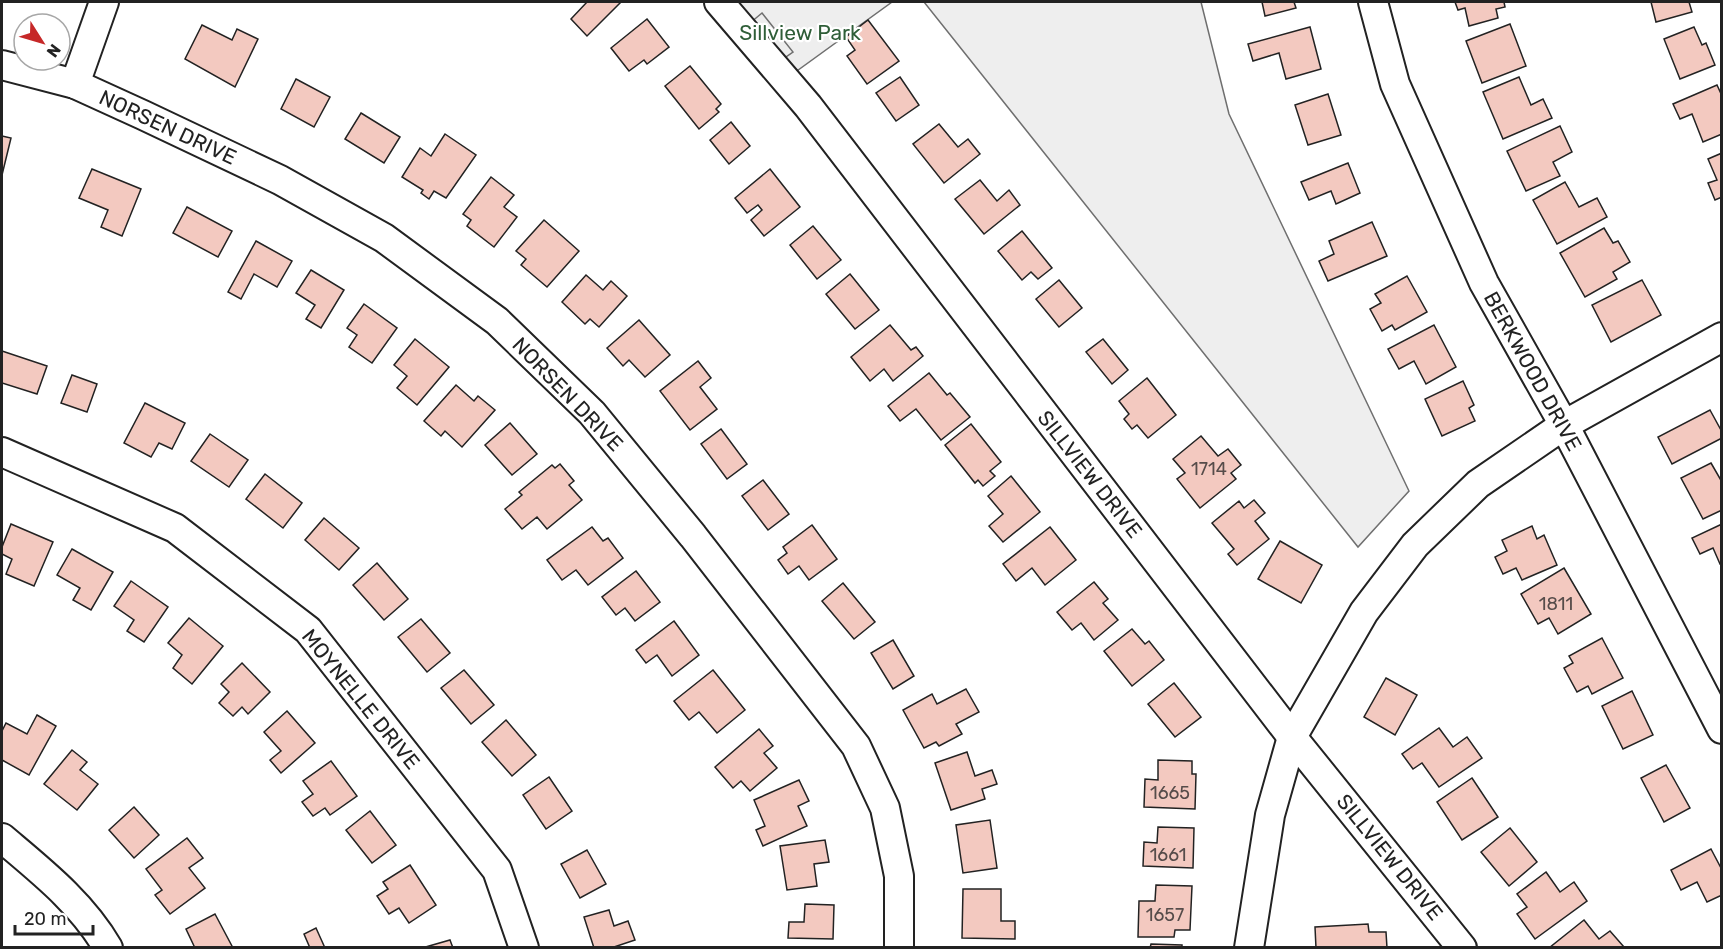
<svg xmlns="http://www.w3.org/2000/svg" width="1723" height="949" font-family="Rubik,sans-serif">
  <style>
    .green { fill: #eee; stroke: #6f6f6f; stroke-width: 1.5 }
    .parking { fill: #ededed; stroke: #6f6f6f; stroke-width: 1.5 }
    .building { fill: #f3c9c0; stroke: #222; stroke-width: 1.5 }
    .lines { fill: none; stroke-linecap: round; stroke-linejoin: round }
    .minor-casing { stroke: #222; stroke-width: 32 }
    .minor { stroke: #fff; stroke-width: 28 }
    .labels { text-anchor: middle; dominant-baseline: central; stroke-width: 4.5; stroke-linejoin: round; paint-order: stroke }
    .number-label { font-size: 18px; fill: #564c4a }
    .park-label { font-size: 21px; fill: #2f5e38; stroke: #fff }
    .street-label { font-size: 21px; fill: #222; stroke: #fff }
  </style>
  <rect width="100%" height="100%" fill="#fff"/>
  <g class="green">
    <polygon points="736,2 892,2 794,73"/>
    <polygon points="924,2 1201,2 1229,114 1409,491 1358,547"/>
  </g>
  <polygon class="parking" points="762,13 793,52 780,61 750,23"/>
  <g class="building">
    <polygon points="587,2 586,2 621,2 587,36 571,19"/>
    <polygon points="1262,2 1294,2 1296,8 1265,16"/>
    <polygon points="1455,2 1504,2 1505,7 1496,9 1498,18 1469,26 1465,8 1458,10"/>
    <polygon points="1651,2 1689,2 1692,12 1656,22"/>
    <polygon points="647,19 669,47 647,64 644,60 629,71 611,48"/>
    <polygon points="868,20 899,61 867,84 847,56 855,50 846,37"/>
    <polygon points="1510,24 1526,66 1482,83 1466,41"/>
    <polygon points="202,25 232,40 237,29 258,39 235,87 185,59"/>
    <polygon points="1310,27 1321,69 1286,79 1279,53 1253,61 1248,44"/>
    <polygon points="1694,27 1702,45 1706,43 1715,65 1680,79 1664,39"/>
    <polygon points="690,66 721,104 716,109 719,112 699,129 665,86"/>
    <polygon points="900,77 919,105 896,121 876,93"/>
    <polygon points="1519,77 1531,105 1543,99 1552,118 1503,139 1483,92"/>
    <polygon points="296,79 330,97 314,127 281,109"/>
    <polygon points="1717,85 1722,96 1722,134 1703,142 1692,114 1680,119 1673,104"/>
    <polygon points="1328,94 1341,135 1308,145 1295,105"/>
    <polygon points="361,113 400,137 384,163 345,139"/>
    <polygon points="731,122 750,146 729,164 710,140"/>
    <polygon points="939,124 958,147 968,139 980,154 944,183 913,144"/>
    <polygon points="1560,126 1572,152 1553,162 1560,176 1526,191 1507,151"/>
    <polygon points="445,134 476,155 446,198 434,191 429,199 421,193 423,190 402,177 420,148 431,156"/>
    <polygon points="2,136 11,138 2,175"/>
    <polygon points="1722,153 1722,197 1715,200 1708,183 1717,180 1708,159"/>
    <polygon points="1348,163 1360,193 1336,204 1331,191 1309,200 1301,182"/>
    <polygon points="92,169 141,189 122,236 101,227 108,210 79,198"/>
    <polygon points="770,169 800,207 764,236 751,220 762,210 758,205 747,213 735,198"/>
    <polygon points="491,177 514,195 504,207 517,217 494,247 467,226 471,220 463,214"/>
    <polygon points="980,180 997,201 1009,190 1020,205 984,234 955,199"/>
    <polygon points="1565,182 1579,207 1597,198 1607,217 1557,244 1533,200"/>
    <polygon points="187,207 232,231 218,257 173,233"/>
    <polygon points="544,220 579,251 547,287 521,265 526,259 516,251"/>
    <polygon points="1372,222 1387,256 1328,281 1319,261 1334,254 1329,241"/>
    <polygon points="813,226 841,260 817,279 790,245"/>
    <polygon points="1604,228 1613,243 1618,241 1630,262 1613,272 1617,279 1585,297 1560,253"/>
    <polygon points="1022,231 1052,268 1038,279 1031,272 1022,280 998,251"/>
    <polygon points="256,241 292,261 277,287 254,274 241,299 228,292"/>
    <polygon points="311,270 344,290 321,328 306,319 315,305 296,293"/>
    <polygon points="850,274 879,310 855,329 826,294"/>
    <polygon points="586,275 603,290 611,281 627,296 599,327 590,319 585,324 562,302"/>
    <polygon points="1407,276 1427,312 1395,330 1392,325 1382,331 1370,309 1381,303 1375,294"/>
    <polygon points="1059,280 1082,308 1059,327 1036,299"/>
    <polygon points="1642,280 1661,315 1611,342 1592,305"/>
    <polygon points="364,304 397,328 372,363 349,347 357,335 347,328"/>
    <polygon points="639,320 670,355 645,377 629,360 623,366 607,348"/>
    <polygon points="890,325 911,350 916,347 923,356 893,381 884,369 870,381 851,357"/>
    <polygon points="1434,325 1456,367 1426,384 1414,361 1399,369 1388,349"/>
    <polygon points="415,339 449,367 417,405 397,388 407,376 394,365"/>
    <polygon points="1103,339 1128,370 1112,384 1086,352"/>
    <polygon points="2,351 47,366 37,394 2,383"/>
    <polygon points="698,361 711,378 700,387 717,409 690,430 660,391"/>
    <polygon points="929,373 947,395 950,393 970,417 941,440 916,409 900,421 888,406"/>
    <polygon points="72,375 97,384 87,412 61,403"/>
    <polygon points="1147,378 1176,415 1148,438 1137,425 1132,429 1124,419 1129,414 1119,401"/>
    <polygon points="1463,381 1474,405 1469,408 1475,421 1442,436 1425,399"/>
    <polygon points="456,385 474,401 478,396 495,410 462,447 445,431 441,436 424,421"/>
    <polygon points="145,403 185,423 172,449 159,443 151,457 124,443"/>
    <polygon points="1710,410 1722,432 1722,438 1672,464 1658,437"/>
    <polygon points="510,423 537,454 512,475 485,445"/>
    <polygon points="971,424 1001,462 990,471 995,476 983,486 978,480 975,483 945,445"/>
    <polygon points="721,429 747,464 727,479 701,444"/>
    <polygon points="210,434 248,460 229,487 191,461"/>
    <polygon points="1201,436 1218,456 1228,449 1241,465 1231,473 1236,479 1200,508 1177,479 1185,473 1173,459"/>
    <polygon points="1711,463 1722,482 1722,510 1703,519 1681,478"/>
    <polygon points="560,464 574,481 569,485 582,500 547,529 537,517 522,529 505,509 522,495 519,492 552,465 555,468"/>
    <polygon points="265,474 302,503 283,528 246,499"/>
    <polygon points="1011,476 1040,512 1003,542 989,526 1003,514 988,496"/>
    <polygon points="763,480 789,514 768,530 742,496"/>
    <polygon points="1254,500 1265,513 1255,521 1269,539 1237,565 1228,554 1234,549 1212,523 1239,501 1244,508"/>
    <polygon points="324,518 359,548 339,570 305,540"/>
    <polygon points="11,524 53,542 34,586 6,574 12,559 2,554 2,547"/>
    <polygon points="1722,524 1722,563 1720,564 1713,548 1700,554 1692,538"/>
    <polygon points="812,525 837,559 809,580 799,566 788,574 778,560 787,553 783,547"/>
    <polygon points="1532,526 1537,539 1544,535 1557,565 1522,580 1516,568 1503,574 1495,557 1507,551 1502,540"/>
    <polygon points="592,527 603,541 608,538 623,558 588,585 576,570 562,580 547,560"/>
    <polygon points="1050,527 1076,560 1045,585 1032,568 1016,581 1003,564"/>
    <polygon points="1280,541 1322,565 1301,603 1258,579"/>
    <polygon points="72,549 113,572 91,610 73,600 80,588 57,575"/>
    <polygon points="377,563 408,599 384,620 353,585"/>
    <polygon points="1564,568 1591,614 1558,634 1549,618 1538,624 1521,594"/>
    <polygon points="636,571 660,602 635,621 625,608 616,615 602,597"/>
    <polygon points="131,581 168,607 144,642 127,631 134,620 114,606"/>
    <polygon points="1094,582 1108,599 1103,603 1118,620 1094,640 1081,623 1072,630 1057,612"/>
    <polygon points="843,583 875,622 854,639 822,601"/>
    <polygon points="189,618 223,646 192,684 173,668 182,655 168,643"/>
    <polygon points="421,619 450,653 427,672 398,637"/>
    <polygon points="674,621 699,655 672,676 657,655 646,663 636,650"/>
    <polygon points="1132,629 1145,644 1149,641 1164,660 1132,686 1104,651"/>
    <polygon points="1602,638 1623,678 1592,694 1588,686 1577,692 1564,668 1573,663 1569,656"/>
    <polygon points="893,640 914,676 893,689 871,653"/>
    <polygon points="242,663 270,692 248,714 242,707 233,716 219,703 229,692 221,684"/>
    <polygon points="464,670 494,705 471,724 441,688"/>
    <polygon points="713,670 745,710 717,733 699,712 689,720 674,701"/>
    <polygon points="1386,678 1417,695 1395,735 1364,717"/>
    <polygon points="1174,683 1201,717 1175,737 1148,704"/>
    <polygon points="966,689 979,712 956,724 962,734 939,746 936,742 924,748 903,710 932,694 937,704"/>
    <polygon points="1632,691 1653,735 1623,749 1602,706"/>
    <polygon points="287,711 315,743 281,773 270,760 281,751 264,732"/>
    <polygon points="37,715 56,726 29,775 2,760 2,731 6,723 27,734"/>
    <polygon points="506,720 536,755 512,776 482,742"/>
    <polygon points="1439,728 1453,747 1467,737 1482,758 1439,787 1422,763 1413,769 1402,754"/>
    <polygon points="759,729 773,746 764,753 777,768 750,791 741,781 733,788 715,767"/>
    <polygon points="72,750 87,762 80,770 98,784 77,810 44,784"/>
    <polygon points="967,752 975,776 992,770 997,784 982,789 985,799 951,810 935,763"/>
    <polygon points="1158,760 1192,761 1192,774 1196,774 1195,809 1144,807 1145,779 1158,780"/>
    <polygon points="331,761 357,796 330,815 325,808 313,816 302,802 313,794 303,781"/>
    <polygon points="1666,765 1690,808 1664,822 1641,778"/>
    <polygon points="549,777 572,811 546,829 523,795"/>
    <polygon points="1472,778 1498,817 1462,840 1437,802"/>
    <polygon points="799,780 809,801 798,806 807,826 763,846 756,830 765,826 754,800"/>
    <polygon points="134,807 159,835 134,858 109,830"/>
    <polygon points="370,811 396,845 372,863 346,830"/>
    <polygon points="990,820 997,868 963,873 956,825"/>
    <polygon points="1158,827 1194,828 1193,868 1143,866 1144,842 1157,843"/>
    <polygon points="1510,828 1537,862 1509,886 1481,852"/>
    <polygon points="187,838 203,858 189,868 205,888 170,914 155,895 162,890 146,869"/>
    <polygon points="825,840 829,862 814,864 817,886 787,890 780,846"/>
    <polygon points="1711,849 1722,870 1722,895 1707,902 1697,882 1681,890 1671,870"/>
    <polygon points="587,850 606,884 580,898 561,864"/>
    <polygon points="410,865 436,905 409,923 399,908 389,914 377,896 388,889 383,882"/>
    <polygon points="1546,872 1560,892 1574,882 1587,901 1535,939 1517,914 1527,907 1517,894"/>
    <polygon points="1156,885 1192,886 1190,930 1175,930 1174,937 1138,937 1139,901 1155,901"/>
    <polygon points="963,889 1001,889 1001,921 1015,921 1015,939 962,938"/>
    <polygon points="805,904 834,905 833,939 788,938 789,922 804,922"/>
    <polygon points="609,910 614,926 628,921 635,940 611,948 594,948 584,917"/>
    <polygon points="215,914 233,948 195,948 186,929"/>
    <polygon points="1584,920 1599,939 1610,931 1624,947 1549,948"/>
    <polygon points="1368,924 1369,932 1386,932 1387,948 1316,948 1315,927"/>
    <polygon points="316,928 325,948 310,948 304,934"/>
    <polygon points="450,940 453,948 422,948"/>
    <polygon points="1151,944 1182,945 1182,948 1150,948"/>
  </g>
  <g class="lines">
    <defs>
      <g id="minor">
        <polyline points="719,2 808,106 1292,737 1462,948"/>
        <polyline points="1373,2 1395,84 1484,283 1564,425 1722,729"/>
        <polyline points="2,65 75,84 143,115 280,180 384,238 497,321 592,413 693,536 856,746 885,808 899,876 899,948"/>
        <polyline points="75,84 104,2"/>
        <polyline points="2,452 175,528 308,630 497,870 524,948"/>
        <path d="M2,838C41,871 82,903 108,948"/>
        <polyline points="1249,948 1270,815 1292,737 1364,612 1415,545 1478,484 1564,425 1722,337"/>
      </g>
    </defs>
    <use href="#minor" class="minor-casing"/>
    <use href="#minor" class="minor"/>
  </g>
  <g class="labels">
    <g class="number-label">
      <text x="1209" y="469">1714</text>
      <text x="1556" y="604">1811</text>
      <text x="1170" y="793">1665</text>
      <text x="1168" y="855">1661</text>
      <text x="1165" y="915">1657</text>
    </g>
    <g class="park-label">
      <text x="800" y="32">Sillview Park</text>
    </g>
    <g class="street-label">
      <text transform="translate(168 127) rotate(25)">NORSEN DRIVE</text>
      <text transform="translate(1533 371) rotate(61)">BERKWOOD DRIVE</text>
      <text transform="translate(568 394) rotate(46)">NORSEN DRIVE</text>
      <text transform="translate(1090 474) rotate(52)">SILLVIEW DRIVE</text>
      <text transform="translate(361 699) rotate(51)">MOYNELLE DRIVE</text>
      <text transform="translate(1390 857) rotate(51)">SILLVIEW DRIVE</text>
    </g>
  </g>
  <rect width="1723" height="949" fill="none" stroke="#222222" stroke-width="6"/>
  <g transform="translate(42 42) rotate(127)"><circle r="28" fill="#ffffff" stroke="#a7a7a7" stroke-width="1.5"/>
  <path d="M0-4.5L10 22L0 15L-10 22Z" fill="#c62828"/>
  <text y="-9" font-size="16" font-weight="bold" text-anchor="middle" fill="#222222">N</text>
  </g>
  <path d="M15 925v9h78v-9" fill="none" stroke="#222222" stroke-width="3"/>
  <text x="24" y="925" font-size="18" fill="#222222" stroke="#ffffff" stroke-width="4.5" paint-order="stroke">20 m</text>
</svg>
